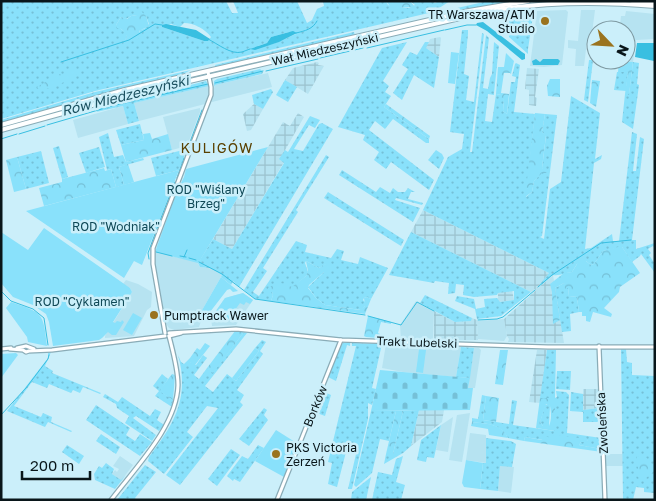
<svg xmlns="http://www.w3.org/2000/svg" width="656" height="501" font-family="'Golos Text',sans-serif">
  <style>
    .built { fill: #b6e3f1 }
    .industrial { fill: url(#industrial-grid) }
    .grass { fill: url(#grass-dots); fill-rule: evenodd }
    .forest { fill: url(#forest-crowns); fill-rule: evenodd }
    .cemetery { fill: url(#cemetery-stones) }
    .green { fill: #89e1fb }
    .water { fill: #39bfe1 }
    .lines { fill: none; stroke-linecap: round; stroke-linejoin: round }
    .stream { stroke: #39bfe1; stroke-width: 1 }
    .tertiary-casing { stroke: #8aacb7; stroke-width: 5.5 }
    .secondary-casing { stroke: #8aacb7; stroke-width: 6 }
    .tertiary { stroke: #fff; stroke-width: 3 }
    .secondary { stroke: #fff; stroke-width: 4 }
    .poi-dot { fill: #9a731f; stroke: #cbeffa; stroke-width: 2 }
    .labels { text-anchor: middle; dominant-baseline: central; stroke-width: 5; stroke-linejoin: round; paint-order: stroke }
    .poi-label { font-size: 12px; fill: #09161a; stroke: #cbeffa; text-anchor: start }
    .street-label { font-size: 12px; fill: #09161a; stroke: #cbeffa }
    .park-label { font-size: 12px; fill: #0f4856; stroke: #cbeffa }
    .water-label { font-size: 14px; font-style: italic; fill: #1d5261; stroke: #cbeffa }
    .neighbourhood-label { font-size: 14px; letter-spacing: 1px; fill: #5a4000; stroke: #cbeffa }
  </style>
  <defs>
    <pattern id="industrial-grid" width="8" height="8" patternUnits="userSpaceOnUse" patternTransform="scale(1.25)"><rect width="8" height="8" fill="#b6e3f1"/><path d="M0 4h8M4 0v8" fill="none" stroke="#9bc2ce"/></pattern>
    <pattern id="grass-dots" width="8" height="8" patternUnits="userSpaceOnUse" patternTransform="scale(1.25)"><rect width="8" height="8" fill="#89e1fb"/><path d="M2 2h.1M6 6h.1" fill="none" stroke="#75c0d7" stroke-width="1.8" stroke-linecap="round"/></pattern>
    <pattern id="forest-crowns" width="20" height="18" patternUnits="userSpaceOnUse" patternTransform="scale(1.25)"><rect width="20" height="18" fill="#89e1fb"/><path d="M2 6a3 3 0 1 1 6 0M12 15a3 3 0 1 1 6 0" fill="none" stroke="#75c0d7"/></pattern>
    <pattern id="cemetery-stones" width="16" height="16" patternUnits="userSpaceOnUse" patternTransform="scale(1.25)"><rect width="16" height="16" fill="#89e1fb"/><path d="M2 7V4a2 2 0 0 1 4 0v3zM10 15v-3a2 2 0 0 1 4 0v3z" fill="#75c0d7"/></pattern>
  </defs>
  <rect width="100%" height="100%" fill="#cbeffa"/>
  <g class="built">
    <polygon points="566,10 568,12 562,65 544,67 530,66 537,11"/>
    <polygon points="581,10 595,10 591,41 587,41 584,66 575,66 576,49 568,48 568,40 578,41"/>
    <polygon points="626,11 655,14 655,39 636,40 633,62 611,60 626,60 626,30 611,29 612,24 620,25 621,16 625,16"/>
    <polygon points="268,73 272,87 212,102 211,100 215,85"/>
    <polygon points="209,86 210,90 205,104 139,121 134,103"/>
    <polygon points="123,106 128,124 78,138 73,120"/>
    <polygon points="200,108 200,112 187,146 172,150 163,117"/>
    <polygon points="154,252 197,262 200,267 210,268 222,275 201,312 203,315 199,327 174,330 169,328 165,322 154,262"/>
    <polygon points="126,280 138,284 152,292 151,307 147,310 134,336 105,338 105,336 132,292 130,288 123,284"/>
    <polygon points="243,293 253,300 236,325 212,326 211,318 225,298"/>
    <polygon points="416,301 434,311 433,340 401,339 400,325"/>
    <polygon points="504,319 507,336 504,341 478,339 477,321"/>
    <polygon points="386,344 461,347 456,377 403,372 382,368"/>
    <polygon points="474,348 479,348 481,350 475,388 468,388"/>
    <polygon points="470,413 462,462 449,460 457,415"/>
    <polygon points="453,417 448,452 436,450 441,425"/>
    <polygon points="470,433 486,435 486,463 466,460"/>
    <rect x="606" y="454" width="17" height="12"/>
    <polygon points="120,456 133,465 121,481 112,474 115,470 117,472 119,469 113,466"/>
    <polygon points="500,465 514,467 511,493 498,491"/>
  </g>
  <g class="industrial">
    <polygon points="440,37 441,38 439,57 426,48 430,39"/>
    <polygon points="317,62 319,63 318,65 324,66 308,94 285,80 293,68"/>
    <polygon points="527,68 539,69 535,97 537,98 536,106 529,105 529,90 525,89"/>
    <polygon points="254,104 263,109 251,130 247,131 243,114"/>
    <polygon points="298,113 304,117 280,159 284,162 232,249 213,239 283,122 290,126"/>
    <polygon points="423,210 549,273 538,288 553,275 564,343 508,342 509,339 507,336 504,319 536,290 535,289 531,292 411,232"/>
    <polygon points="512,290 514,300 500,302 498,301 498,293"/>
    <polygon points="434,311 455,322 470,321 472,318 477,320 478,340 434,340"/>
    <polygon points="537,350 547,350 540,403 529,402"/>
    <polygon points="583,389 599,389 599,408 583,410"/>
    <polygon points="419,410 444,410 442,422 411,446"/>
  </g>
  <g class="grass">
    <path d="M1,1H226L232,13H238L233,1H297L307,23L312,20L317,9L324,6L323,1H386L388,5C397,8 401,7 409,8L415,5L410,1H432L435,3L439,1H450L433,12L95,91L1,119ZM137,15L146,16L149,24L144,29L140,30L139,33L125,40L127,37L126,33L116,25L121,17L126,19L131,16ZM184,23C194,23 205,29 211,37L208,41H204L162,27L171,24L180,27ZM289,32L296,34C284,39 271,47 258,46L267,43L271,37Z"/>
    <polygon points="488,1 516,1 455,12 435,13"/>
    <polygon points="533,16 528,49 528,54 509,37 509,21"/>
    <path d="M462,30H468V34L464,74L469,76L466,100L474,102L482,33L484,34L470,152H472L486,35L489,38L483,88L488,89L490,78L492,74L494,42L499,46L494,93V95L488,94L485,121L492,122L496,94L501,95L504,100L503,111L507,114L511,82H515L516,77L512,76L515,64L516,63L520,65L514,112L535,114L526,197L532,192L534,181L542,172L547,173L542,168L546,136L542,132L545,114L557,115L542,236L540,237L544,239L550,189L561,182L571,96L600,113L595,159L602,155L601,159L594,163L585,249L591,248L612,234L613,241H619L632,132L637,134L633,171H636L640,137L644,139L632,240H636V249L655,243V248L653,246L648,249L651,253L649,255L655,264V273L641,254L640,256L632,262L622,247L603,251L594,264L591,265L586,261L577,264L572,272C565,273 560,276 553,275L541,285L540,284L549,273L423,210L448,157L462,149L464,134L450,132Z"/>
    <polygon points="354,32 355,36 340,38 216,68 215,65"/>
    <polygon points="407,42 383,81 389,86 385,92 391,96 384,107 429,139 429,143 426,143 393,119 385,129 375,121 369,130 434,180 429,190 391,162 386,169 374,160 379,152 363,140 365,135 338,127 382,48"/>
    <polygon points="425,42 429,42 426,48 439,57 434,88 414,75 402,100 393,93 408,69 402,65 410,52 417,55"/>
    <polygon points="589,60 593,60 588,102 584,100"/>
    <polygon points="633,62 639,63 637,84 639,85 633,129 622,122 625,94 629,94"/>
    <polygon points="260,69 263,72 262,74 215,85 214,87 214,81 217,79"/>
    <polygon points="191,70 179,76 94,97 1,124 1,120 95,92"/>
    <polygon points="617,72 628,72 626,91 614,90"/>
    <polygon points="285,80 297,87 288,102 276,95"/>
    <polygon points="206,81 209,86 134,103 139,121 128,124 123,106 96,112 101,108"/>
    <polygon points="271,89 273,92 263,109 254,104 252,95"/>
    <polygon points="310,116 320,120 315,128 309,125 294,149 303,151 319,124 322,123 333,129 239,287 233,281 231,285 221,277 222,275 210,268 200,267 198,263 213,239 232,249 284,163 279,159 285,150 288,152"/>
    <polygon points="140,124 144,140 121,145 116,130"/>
    <polygon points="108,133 114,157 123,155 126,162 143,158 144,160 119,167 124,185 116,187 111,169 107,170 99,137"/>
    <polygon points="59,146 68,177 62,179 53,148"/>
    <polygon points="99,147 105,167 86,173 79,153"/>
    <polygon points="187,149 179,170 156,176 151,158"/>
    <polygon points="436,150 442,154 444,158 439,169 428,160"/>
    <polygon points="41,151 49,183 26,189 17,157"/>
    <polygon points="326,155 329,157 296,210 298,212 263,268 267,271 253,292 259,296 296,241 307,245 305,252 331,258 337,249 344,251 341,260 358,264 360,257 388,268 371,299 367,297 364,298 363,300 365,302 365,306 361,310 325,305 316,298 308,287 324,272 326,264 319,268 306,261 305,263 308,272 306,276 292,288 289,286 272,292 273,295 271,301 255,299 244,290"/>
    <polygon points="342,170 376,192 380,187 390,193 393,188 398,192 405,192 408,188 415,192 411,192 408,199 423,203 422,205 396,198 395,200 420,208 413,222 339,175"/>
    <polygon points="328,192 404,240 401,246 324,198"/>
    <polygon points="411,232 531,292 501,316 477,319 475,309 455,301 457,296 474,299 476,309 485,307 484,299 497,298 500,302 514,300 514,291 498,293 497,295 474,297 463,295 464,285 456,284 455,293 448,294 449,283 435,281 434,283 389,275"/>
    <polygon points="564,283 568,288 569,296 577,297 579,312 570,314 571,331 562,332 555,288"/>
    <polygon points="425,295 472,318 471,321 455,322 420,303"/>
    <path d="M244,332L247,333L205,386L213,392L227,374L236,381L259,351L255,348L262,340L266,342L260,351L263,354L237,390L244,395L240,402L243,405L180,485L166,475L218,408L207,406L187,432L193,437L164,474L148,461L149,457C174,424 190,398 178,355L181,362L184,364L190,358V362L196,365L203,355L207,358L194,375L199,379L207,368L213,372Z"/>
    <polygon points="343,343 350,343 350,346 347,345 336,381 328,377 340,347"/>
    <polygon points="352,343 382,344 372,388 376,389 372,405 368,403 368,419 352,489 348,489 356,454 346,452 337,487 328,484 332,463 328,462 356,346 352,346"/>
    <polygon points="461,347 474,348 470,378 456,377"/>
    <polygon points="621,349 626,349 627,362 632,363 632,375 655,376 655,496 654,493 644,492 644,488 636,487 633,500 623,500"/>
    <path d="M547,350H556L555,398L557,397L556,391L566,392L569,395L567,433L601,438V449L579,445L581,442L588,440L552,438L543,440L525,437L524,441L508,438C500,423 487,424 472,422V418L478,419L482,395L486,396L483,420L509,424L512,400L517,401L513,425L555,431V398H540Z"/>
    <polygon points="51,352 45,366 53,371 52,373 101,393 100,394 83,387 80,393 73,390 71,393 49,384 47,388 32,382 14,406 41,417 43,413 52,417 51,422 72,431 71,432 48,422 45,427 7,411 48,358 48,353"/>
    <polygon points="557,371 571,371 570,390 556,389"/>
    <polygon points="162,374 168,379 160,391 173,400 172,407 155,396 159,391 153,386"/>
    <polygon points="322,391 331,395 325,416 314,412"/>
    <polygon points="571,392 583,394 583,410 599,408 600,422 583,422 583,412 570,411"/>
    <polygon points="105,394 118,402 122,397 150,416 155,409 161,412 157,420 164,425 159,431 136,416 133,418 156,435 152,441 125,423 129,416 117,408 116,404 103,397"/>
    <polygon points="549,404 550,406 549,426 543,426 540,422 545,405"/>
    <polygon points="96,405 130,428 126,435 135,441 140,434 152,442 140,456 86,420"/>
    <polygon points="264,408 267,410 264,415 268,420 249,446 239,439"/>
    <polygon points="419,410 411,446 403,453 384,464 386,454 393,454 403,411"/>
    <polygon points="371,411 396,411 389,441 380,439 372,473 356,487 354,485"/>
    <polygon points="441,425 434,458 427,457 426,462 417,460 421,440"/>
    <polygon points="101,434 120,447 116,454 96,441"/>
    <polygon points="486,438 511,441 516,444 512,467 500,466 498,491 480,489 483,463 486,463"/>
    <polygon points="67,445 84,456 79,464 62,452"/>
    <polygon points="258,445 264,448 240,482 234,479 233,481 227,476 242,456 248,459"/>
    <polygon points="231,449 240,455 217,486 208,479"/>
    <polygon points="403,456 396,482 405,485 401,500 372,500 378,472 392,475 396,459"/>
    <polygon points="106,463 114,469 112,474 121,480 126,475 115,489 95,480 94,474 99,466 102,468"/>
    <polygon points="145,465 156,472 135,498 136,500 117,500"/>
    <polygon points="371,477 366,500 351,500 352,492"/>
  </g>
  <g class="forest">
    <path d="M386,1H410L415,7C409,8 402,6 397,10L391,8Z"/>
    <path d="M141,11L146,16L149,26L139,31L140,37L138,39L126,43L125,40L127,37C125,32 122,28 117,28L116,25L121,17L127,19L131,16L137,15Z"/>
    <polygon points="506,53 514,61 511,74 510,73 504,73 501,93 509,94 507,114 503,111 504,100 501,98 501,95 496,94 498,67 504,67"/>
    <polygon points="619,61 633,62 629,95 625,94 628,72 618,72"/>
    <polygon points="74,69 77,72 77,75 67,81 41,91 37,87 59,74 70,75 71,70"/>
    <polygon points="550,79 560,79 560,97 548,96 547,86"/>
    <polygon points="592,80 600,81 596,107 590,103"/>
    <polygon points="386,104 430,136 429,139 384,107"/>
    <polygon points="535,113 545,114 542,132 546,135 542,168 547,170 547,173 542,173 534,181 532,192 525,197"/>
    <polygon points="150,133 152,139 168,134 172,150 126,162 121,145 144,140 143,134"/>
    <polygon points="17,157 26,189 14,192 6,160"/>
    <polygon points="128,164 134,182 124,185 119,167"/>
    <polygon points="104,168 105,171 111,169 116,187 44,206 39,188 62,182 62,179"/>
    <polygon points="618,247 622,247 640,273 620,287 619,292 604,308 612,314 611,317 593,312 590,322 586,321 586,316 582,316 582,312 579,312 577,297 569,296 568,288 565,289 564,283 555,288 560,320 553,324 552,292 550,284 564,273 572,272 579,261 586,261 591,265 594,264 603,251"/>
    <path d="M306,261L319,268L325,264L333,265V268L329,272H324L309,285L308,288L316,298L325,305L360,310L365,306L364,298L367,297L371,299L365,314L271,301L273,295L272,292L268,291V288C280,281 282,283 292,287L306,276L308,271Z"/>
    <polygon points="368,316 391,322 391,324 381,322 378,333 380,334 379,338 366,337 364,336"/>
    <polygon points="235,331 244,332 213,373 207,368"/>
    <polygon points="205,343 210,346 195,365 193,366 190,362 190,358 197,348 200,350"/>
    <polygon points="255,348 259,351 236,381 232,378"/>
    <polygon points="500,350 508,350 503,385 495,384"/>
    <polygon points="172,374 175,375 173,400 159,391"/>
    <polygon points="486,396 499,398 496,422 483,420"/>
    <path d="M540,398H555V431L536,428ZM546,404L550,406C551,412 552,419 549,426H543L540,422Z"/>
    <polygon points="396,411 403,411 393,454 386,454"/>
    <path d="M472,422C487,424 501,423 508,438L489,435L488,429L471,426Z"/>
    <polygon points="554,435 588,439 586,442 581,442 579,445 601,449 602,452 524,441 525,437 542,440 544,436 552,438"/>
    <polygon points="637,456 647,458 653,472 646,478 640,479 637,476 638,467 636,465"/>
  </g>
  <polygon class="cemetery" points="380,370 470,378 468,388 473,388 470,410 371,411"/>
  <g class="green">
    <polygon points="451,52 459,53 455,84 448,83"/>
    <polygon points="268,147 199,262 198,263 155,252 177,191 184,177 186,169"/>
    <polygon points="179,170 142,265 134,261 124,278 26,211"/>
    <polygon points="44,228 130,288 132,292 113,322 115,323 117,321 121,322 122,320 124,322 116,335 112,335 108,332 102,338 99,340 53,346 49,322 46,314 33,305 13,297 1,283 1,232 28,250"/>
    <polygon points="221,277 238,291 233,292 230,289 227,290 210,312 208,320 202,320 203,315 201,312"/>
    <polygon points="243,293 253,300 250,304 246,302 244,305 240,303 227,321 212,322 211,318 225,298"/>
    <path d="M11,302C44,313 43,313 47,346L28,342L27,337L6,308Z"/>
    <polygon points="133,313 142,318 132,335 123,330"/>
    <polygon points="419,349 426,350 423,373 416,372"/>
    <polygon points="16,353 18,355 1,378 1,354"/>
    <polygon points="276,430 295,442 297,446 284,477 255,461"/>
    <polygon points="466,460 483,463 480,489 464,487 462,483"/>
  </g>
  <g class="water">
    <polygon points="483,22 522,52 525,54 525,59 522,60 487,31 476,25 477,23"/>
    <polygon points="166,24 196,30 210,39 208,41 204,41 162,27 162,25"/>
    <polygon points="293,31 297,33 279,42 255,50 250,49 267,43 271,37"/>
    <polygon points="637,43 655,43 654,61 635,57"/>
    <polygon points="536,59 540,62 543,59 558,59 560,61 558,65 533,65 532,61"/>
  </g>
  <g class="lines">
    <g class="stream">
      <polyline points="445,30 467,25 476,25"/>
      <path d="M296,33C305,31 313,29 317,21"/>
      <path d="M208,39C218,44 231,55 242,52C245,51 247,50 250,49"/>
      <polyline points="367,48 444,30"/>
      <polyline points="590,54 596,52"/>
      <polyline points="320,58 363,48"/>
      <polyline points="61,62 129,40 155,24 162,25"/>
      <polyline points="266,71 318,59"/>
      <polyline points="215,83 263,71"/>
      <polyline points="47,125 112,106 208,84"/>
      <polyline points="19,134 45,126"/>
      <polyline points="1,139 17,134"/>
      <polyline points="190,142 202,110"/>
      <polyline points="177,178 184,158"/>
      <polyline points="156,231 175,182"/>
      <polyline points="156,252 172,256"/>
      <polyline points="180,256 186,257"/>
      <polyline points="184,257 187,250"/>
      <polyline points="189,258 196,260"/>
      <polyline points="149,259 148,253 155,234"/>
      <polyline points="199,262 222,274 255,299 365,315"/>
      <polyline points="538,287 552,275 601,243 631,240"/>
      <polyline points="1,291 11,301 33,309 44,318 48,345"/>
      <polyline points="368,316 401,325 417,302 434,311"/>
      <polyline points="478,320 497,319 503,317 535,290"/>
      <polyline points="1,415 26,388 48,359 49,355"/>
    </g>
    <defs>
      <g id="tertiary">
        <polyline points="165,333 153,264 153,248 211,95 211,87 208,72"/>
        <polyline points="169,333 236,329 341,340 548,347 655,347"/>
        <polyline points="169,336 181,333"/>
        <polyline points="599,346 605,500"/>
        <polyline points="17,348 26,346 34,349"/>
        <polyline points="1,349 11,348"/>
        <polyline points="10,349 23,350 26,352 29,351 52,350 165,336"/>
        <path d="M111,500C135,468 177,426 178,385C178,369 173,352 169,336"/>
        <polyline points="277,500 341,340"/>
      </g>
      <g id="secondary">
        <polyline points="632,1 655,3"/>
        <polyline points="1,125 125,90 469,11 528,1"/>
        <path d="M1,130L121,97L490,11C546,1 599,1 655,6"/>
      </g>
    </defs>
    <use href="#tertiary" class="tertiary-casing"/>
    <use href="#secondary" class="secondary-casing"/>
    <use href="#tertiary" class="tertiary"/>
    <use href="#secondary" class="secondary"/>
  </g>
  <g class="poi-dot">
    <circle cx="545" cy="21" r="5"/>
    <circle cx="154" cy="315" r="5"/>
    <circle cx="276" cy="454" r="5"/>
  </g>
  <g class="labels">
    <g class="poi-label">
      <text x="535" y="14" text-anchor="end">TR Warszawa/ATM<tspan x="535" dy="14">Studio</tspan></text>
      <text x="164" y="315">Pumptrack Wawer</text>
      <text x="286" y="447">PKS Victoria<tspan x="286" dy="14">Zerzeń</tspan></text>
    </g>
    <g class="street-label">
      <text transform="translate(325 49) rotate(-13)">Wał Miedzeszyński</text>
      <text transform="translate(417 342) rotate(2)">Trakt Lubelski</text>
      <text transform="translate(315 406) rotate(-68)">Borków</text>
      <text transform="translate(602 423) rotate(-93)">Zwoleńska</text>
    </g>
    <g class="park-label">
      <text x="206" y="189">ROD "Wiślany<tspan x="206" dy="14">Brzeg"</tspan></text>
      <text x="116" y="226">ROD "Wodniak"</text>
      <text x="82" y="301">ROD "Cyklamen"</text>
    </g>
    <g class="water-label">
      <text transform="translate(125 95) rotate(-14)">Rów Miedzeszyński</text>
    </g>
    <g class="neighbourhood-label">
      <text x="217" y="147">KULIGÓW</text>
    </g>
  </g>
  <rect width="656" height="501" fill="none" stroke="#09161a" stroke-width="5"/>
  <g transform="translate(611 45) rotate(115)"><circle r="24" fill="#cbeffa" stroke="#7d98a0"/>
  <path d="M0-4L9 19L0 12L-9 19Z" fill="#9a731f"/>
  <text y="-8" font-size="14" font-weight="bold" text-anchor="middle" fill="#09161a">N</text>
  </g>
  <path d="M22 471v8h68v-8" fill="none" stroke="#09161a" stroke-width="2.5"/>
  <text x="30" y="471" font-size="15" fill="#09161a" stroke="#cbeffa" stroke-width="4" paint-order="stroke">200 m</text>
</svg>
